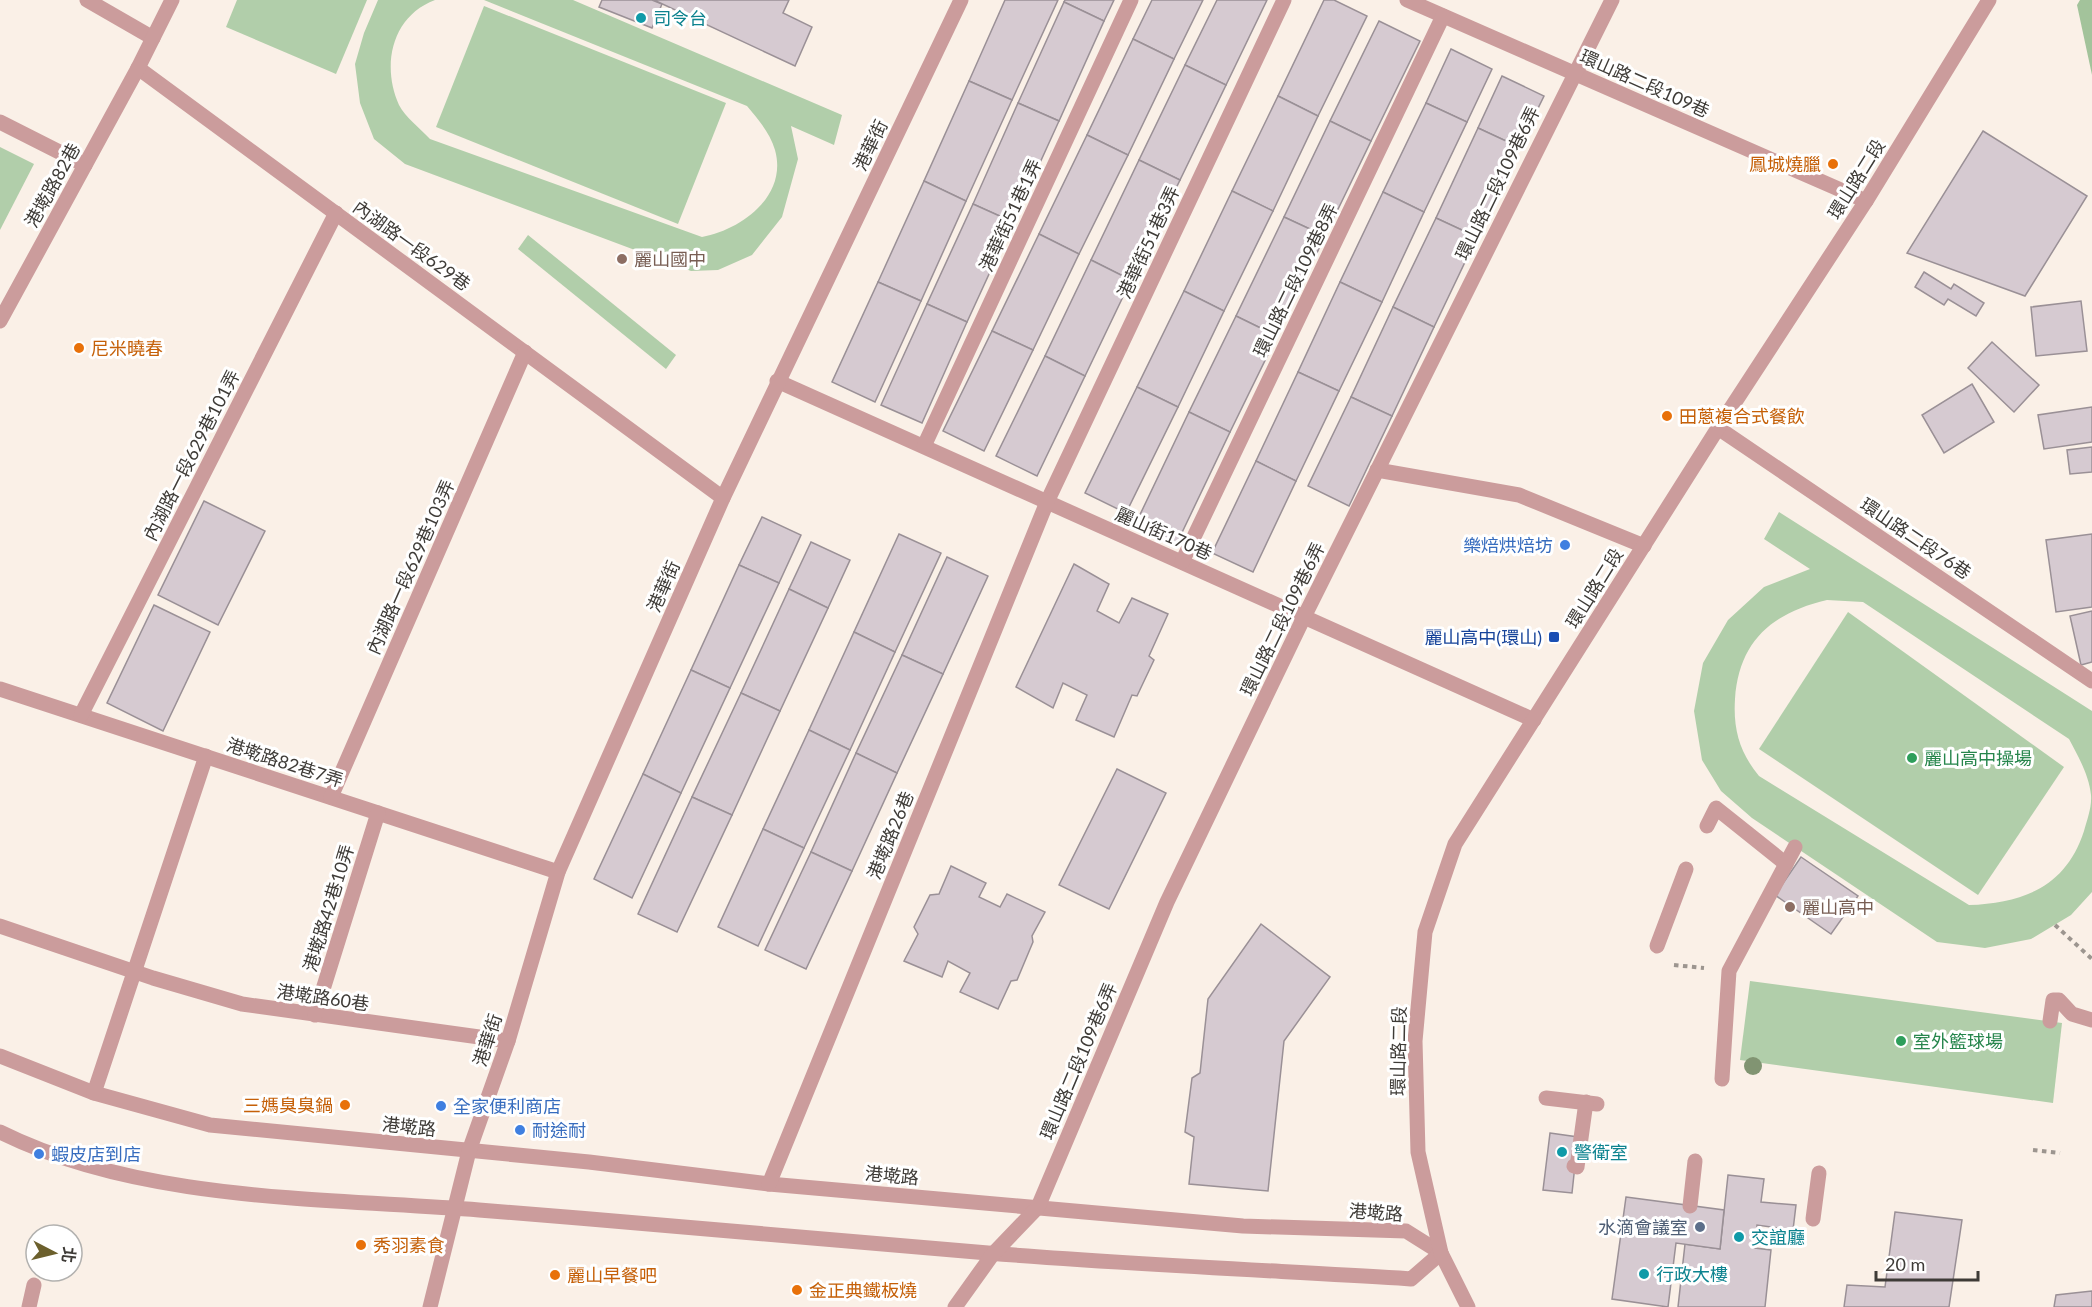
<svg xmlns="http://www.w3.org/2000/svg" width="2092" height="1307" font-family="Lato,'Noto Sans TC',sans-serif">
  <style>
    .green { fill: #b1ceaa; fill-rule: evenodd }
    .forest { fill: #a3c39b }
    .building { fill: #d6cad1; stroke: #9a9096; stroke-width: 1.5 }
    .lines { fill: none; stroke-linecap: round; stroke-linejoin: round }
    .path { stroke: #9c958f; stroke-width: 4; stroke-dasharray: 4.5 4.5; stroke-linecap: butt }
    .minor { stroke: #cb9c9c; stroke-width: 15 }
    .tree { fill: #819472 }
    .culture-dot { fill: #0f9aa8; stroke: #fff; stroke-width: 2 }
    .food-dot { fill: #e8710a; stroke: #fff; stroke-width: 2 }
    .education-dot { fill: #8d6e63; stroke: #fff; stroke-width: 2 }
    .shop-dot { fill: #3f7fe0; stroke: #fff; stroke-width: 2 }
    .transit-dot { fill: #1a4fb4; stroke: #fff; stroke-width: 2 }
    .leisure-dot { fill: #2e9e5b; stroke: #fff; stroke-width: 2 }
    .service-dot { fill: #5c6f8a; stroke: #fff; stroke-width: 2 }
    .labels { text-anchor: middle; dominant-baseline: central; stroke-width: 6; stroke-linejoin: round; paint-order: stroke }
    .culture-label { font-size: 18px; fill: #0d838f; stroke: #fff; text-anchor: start }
    .street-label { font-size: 18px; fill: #3e3b37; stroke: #fff }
    .food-label { font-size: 18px; fill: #c56008; stroke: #fff; text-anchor: start }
    .education-label { font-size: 18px; fill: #785e54; stroke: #fff; text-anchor: start }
    .shop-label { font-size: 18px; fill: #366cbe; stroke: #fff; text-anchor: start }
    .transit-label { font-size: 18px; fill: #164399; stroke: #fff; text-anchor: end }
    .leisure-label { font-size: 18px; fill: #27864d; stroke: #fff; text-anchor: start }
    .service-label { font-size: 18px; fill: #4e5e75; stroke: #fff; text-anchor: end }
  </style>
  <rect width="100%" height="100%" fill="#faf0e7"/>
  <g class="green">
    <polygon points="237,0 367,0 336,74 226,27"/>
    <path d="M378,0H435C392,16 381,65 399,105C405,117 421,129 430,139L702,237C741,230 788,196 775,150C770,133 758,119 747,106L484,0H573L842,115L834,145L791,126L798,159L782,217L752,255L718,270L691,271L405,164L374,139L360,103L355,64L364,33Z"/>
    <polygon points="484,6 726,103 678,224 436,127"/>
    <polygon points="0,147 34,164 0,230"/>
    <polygon points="528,235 676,355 666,369 518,249"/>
    <path d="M1779,512L2092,711V892L2071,915L2031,939L1985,948L1937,942L1752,818L1721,791L1702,760L1694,711L1703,663L1728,620L1764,587L1810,569L1764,539ZM1827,600L1863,602L2069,739C2078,756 2089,775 2091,795C2092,807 2087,820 2084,831C2066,887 2023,903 1969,905L1759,776C1740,753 1733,730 1735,699C1739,641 1772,613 1827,600Z"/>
    <polygon points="1848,612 2064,767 1978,895 1759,749"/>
    <polygon points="1750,981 2062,1023 2053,1103 1740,1060"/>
  </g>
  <polygon class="forest" points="2080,0 2092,0 2092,75 2077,5"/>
  <g class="building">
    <polygon points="602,0 652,0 662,4 652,28 599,7"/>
    <polygon points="654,0 789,0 783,13 812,27 795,66"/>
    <polygon points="1005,0 1058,0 1012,100 969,81"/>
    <polygon points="1065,0 1114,0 1104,21 1064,2"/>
    <polygon points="1152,0 1203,0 1174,59 1133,39"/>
    <polygon points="1217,0 1267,0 1226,85 1185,65"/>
    <polygon points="1324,0 1334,0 1367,16 1318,116 1278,96"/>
    <polygon points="1064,2 1104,21 1059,121 1018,103"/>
    <polygon points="1379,21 1420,41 1371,141 1330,121"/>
    <polygon points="1133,39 1174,59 1128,155 1087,135"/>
    <polygon points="1451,49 1492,69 1467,122 1426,103"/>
    <polygon points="1185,65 1226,85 1180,180 1139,160"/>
    <polygon points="1502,76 1544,96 1519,147 1478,128"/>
    <polygon points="969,81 1012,100 966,201 924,181"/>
    <polygon points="1278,96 1318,116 1273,211 1232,191"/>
    <polygon points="1018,103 1059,121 1013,222 973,204"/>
    <polygon points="1426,103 1467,122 1424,212 1383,192"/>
    <polygon points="1330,121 1371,141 1325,236 1284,217"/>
    <polygon points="1478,128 1519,147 1477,237 1436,218"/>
    <polygon points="1983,131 2087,196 2025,296 1907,253"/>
    <polygon points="1087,135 1128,155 1079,254 1039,234"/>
    <polygon points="1139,160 1180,180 1131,280 1091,260"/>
    <polygon points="924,181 966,201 921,301 878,282"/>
    <polygon points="1232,191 1273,211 1224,311 1184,291"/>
    <polygon points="1383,192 1424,212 1382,302 1340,282"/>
    <polygon points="973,204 1013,222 967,322 927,304"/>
    <polygon points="1284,217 1325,236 1277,336 1236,316"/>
    <polygon points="1436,218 1477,237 1434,327 1393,307"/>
    <polygon points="1039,234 1079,254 1033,350 992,331"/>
    <polygon points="1091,260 1131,280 1085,376 1045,356"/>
    <polygon points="1924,272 1951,289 1954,284 1984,303 1976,316 1948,299 1944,305 1915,287"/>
    <polygon points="878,282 921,301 875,402 832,382"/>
    <polygon points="1340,282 1382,302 1339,391 1298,372"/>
    <polygon points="1184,291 1224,311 1178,407 1137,387"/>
    <polygon points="2081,301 2087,351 2036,356 2031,307"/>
    <polygon points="927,304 967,322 922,423 881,405"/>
    <polygon points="1393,307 1434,327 1392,416 1351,397"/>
    <polygon points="1236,316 1277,336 1230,432 1189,412"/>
    <polygon points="992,331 1033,350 984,451 943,431"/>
    <polygon points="1992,342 2039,385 2014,412 1968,368"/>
    <polygon points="1045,356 1085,376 1037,476 996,456"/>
    <polygon points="1298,372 1339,391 1296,481 1256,461"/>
    <polygon points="1972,384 1994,422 1944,453 1922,415"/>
    <polygon points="1137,387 1178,407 1126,513 1085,493"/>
    <polygon points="1351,397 1392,416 1349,506 1308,486"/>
    <polygon points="2092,407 2092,442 2044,449 2038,415"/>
    <polygon points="1189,412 1230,432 1177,543 1136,523"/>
    <polygon points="2092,447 2092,472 2070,474 2067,450"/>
    <polygon points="1256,461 1296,481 1253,572 1212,553"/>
    <polygon points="204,501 265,531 218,625 158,595"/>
    <polygon points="762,517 801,535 779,583 739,565"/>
    <polygon points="899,534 941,553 895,652 854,632"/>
    <polygon points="2092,534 2092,607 2056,612 2046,540"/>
    <polygon points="811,542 850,560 828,608 789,589"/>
    <polygon points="947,557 988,576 943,674 902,655"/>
    <polygon points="1074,564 1109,584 1097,611 1119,623 1132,598 1168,614 1149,656 1154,660 1137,696 1132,695 1114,737 1076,720 1087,695 1063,683 1053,708 1016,687"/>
    <polygon points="739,565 779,583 730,688 691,670"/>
    <polygon points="789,589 828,608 780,711 741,693"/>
    <polygon points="154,605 210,632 163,731 107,703"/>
    <polygon points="2092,611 2092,662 2081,665 2070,616"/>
    <polygon points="854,632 895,652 850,750 809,730"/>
    <polygon points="902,655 943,674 897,773 856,753"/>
    <polygon points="691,670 730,688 681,793 643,774"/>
    <polygon points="741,693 780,711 732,815 692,797"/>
    <polygon points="809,730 850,750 804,848 763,829"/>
    <polygon points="856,753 897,773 852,871 811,852"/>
    <polygon points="1117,769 1166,793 1109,909 1059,885"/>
    <polygon points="643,774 681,793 632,898 594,879"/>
    <polygon points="692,797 732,815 677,932 638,914"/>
    <polygon points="763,829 804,848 758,946 718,927"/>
    <polygon points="811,852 852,871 806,969 765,950"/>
    <polygon points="1801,857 1858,896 1831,934 1775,895"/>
    <polygon points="951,866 986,883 979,897 1000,907 1007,894 1045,912 1032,936 1033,942 1017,980 1011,981 998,1009 960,992 970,973 948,961 942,977 904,961 918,934 914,927 930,895 939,894"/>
    <polygon points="1261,924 1330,977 1284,1041 1268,1191 1189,1184 1194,1137 1185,1132 1192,1078 1200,1073 1208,999"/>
    <polygon points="1550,1133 1578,1137 1572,1193 1543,1190"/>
    <polygon points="1728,1175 1764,1179 1761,1202 1796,1205 1793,1230 1757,1225 1755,1248 1771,1250 1765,1307 1678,1307 1685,1244 1720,1249"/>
    <polygon points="1626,1197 1724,1210 1720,1249 1676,1243 1668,1307 1612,1299"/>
    <polygon points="1895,1212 1962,1220 1949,1307 1844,1307 1847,1285 1885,1287"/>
    <polygon points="2092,1291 2092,1307 2054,1307 2056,1295"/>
  </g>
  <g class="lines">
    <g class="path">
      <polyline points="2055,925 2092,959"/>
      <polyline points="1674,965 1704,968"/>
      <polyline points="2033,1150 2060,1153"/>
    </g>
    <g class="minor">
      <polyline points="87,0 153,38"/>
      <polyline points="1407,0 1866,201"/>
      <polyline points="138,68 723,498"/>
      <polyline points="0,122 85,165"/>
      <polyline points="0,321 138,68 172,0"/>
      <polyline points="777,381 1534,720"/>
      <polyline points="1718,428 2092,681"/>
      <polyline points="924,446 1131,0"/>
      <polyline points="1377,470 1519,495 1644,546"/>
      <polyline points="1182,562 1443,16"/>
      <polyline points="0,689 558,872"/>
      <polyline points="81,715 336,213"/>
      <polyline points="331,797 525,352"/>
      <polyline points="1707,826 1716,808 1786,864"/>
      <polyline points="0,926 153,978 242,1004 508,1041"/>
      <polyline points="1657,946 1686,869"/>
      <polyline points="315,1015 378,813"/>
      <polyline points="2050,1021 2053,1000 2059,1000 2072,1014 2092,1020"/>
      <polyline points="0,1056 94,1093 210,1125 589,1162 769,1184 1243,1226 1406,1231 1441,1253"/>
      <polyline points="1722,1079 1729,971 1795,847"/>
      <polyline points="94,1093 206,756"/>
      <polyline points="1546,1098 1597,1104"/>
      <path d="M0,1132C140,1202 326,1198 479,1210C649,1223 819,1240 988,1253C1125,1264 1262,1270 1399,1278L1411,1279L1441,1253"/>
      <polyline points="1574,1166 1577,1167 1586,1102"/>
      <polyline points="769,1184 1047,502 1284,0"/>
      <polyline points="1690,1206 1695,1161"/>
      <polyline points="1813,1219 1819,1173"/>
      <polyline points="29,1307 34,1285"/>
      <polyline points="430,1307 469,1151 508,1041 558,872 723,498 961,0"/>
      <polyline points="955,1307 993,1254 1038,1207 1167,902 1304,617 1612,0"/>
      <polyline points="1468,1307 1441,1253 1418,1152 1415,1041 1425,932 1455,844 1718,428 1866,201 1989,0"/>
    </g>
  </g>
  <circle class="tree" cx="1753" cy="1066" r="9"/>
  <g class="culture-dot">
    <circle cx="641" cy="18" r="6"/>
    <circle cx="1562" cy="1152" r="6"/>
    <circle cx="1739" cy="1237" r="6"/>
    <circle cx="1644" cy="1274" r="6"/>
  </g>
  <g class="food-dot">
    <circle cx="1833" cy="164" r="6"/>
    <circle cx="79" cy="348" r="6"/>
    <circle cx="1667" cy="416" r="6"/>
    <circle cx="345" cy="1105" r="6"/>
    <circle cx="361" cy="1245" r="6"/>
    <circle cx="555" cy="1275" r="6"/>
    <circle cx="797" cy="1290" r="6"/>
  </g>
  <g class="education-dot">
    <circle cx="622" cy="259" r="6"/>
    <circle cx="1790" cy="907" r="6"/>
  </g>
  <g class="shop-dot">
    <circle cx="1565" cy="545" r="6"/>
    <circle cx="441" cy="1106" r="6"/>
    <circle cx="520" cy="1130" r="6"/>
    <circle cx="39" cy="1154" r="6"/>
  </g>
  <rect class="transit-dot" x="1548" y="631" width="12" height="12" rx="3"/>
  <g class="leisure-dot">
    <circle cx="1912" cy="758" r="6"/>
    <circle cx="1901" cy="1041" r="6"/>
  </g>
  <circle class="service-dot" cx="1700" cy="1227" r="6"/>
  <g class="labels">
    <g class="culture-label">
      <text x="653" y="18">司令台</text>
      <text x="1574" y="1152">警衛室</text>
      <text x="1751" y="1237">交誼廳</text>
      <text x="1656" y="1274">行政大樓</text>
    </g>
    <g class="street-label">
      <text transform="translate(1645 83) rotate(24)">環山路二段109巷</text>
      <text transform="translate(870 145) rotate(-64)">港華街</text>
      <text transform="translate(1856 179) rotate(-58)">環山路二段</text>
      <text transform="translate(1497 183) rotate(-64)">環山路二段109巷6弄</text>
      <text transform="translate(52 185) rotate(-61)">港墘路82巷</text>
      <text transform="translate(1010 215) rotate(-65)">港華街51巷1弄</text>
      <text transform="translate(1148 242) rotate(-65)">港華街51巷3弄</text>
      <text transform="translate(412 245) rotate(36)">內湖路一段629巷</text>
      <text transform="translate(1295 280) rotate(-64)">環山路二段109巷8弄</text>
      <text transform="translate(191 455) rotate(-63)">內湖路一段629巷101弄</text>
      <text transform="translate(1164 533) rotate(24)">麗山街170巷</text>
      <text transform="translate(1916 538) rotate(34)">環山路二段76巷</text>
      <text transform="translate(410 567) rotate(-66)">內湖路一段629巷103弄</text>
      <text transform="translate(663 586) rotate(-66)">港華街</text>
      <text transform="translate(1594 588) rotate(-58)">環山路二段</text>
      <text transform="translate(1282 619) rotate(-64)">環山路二段109巷6弄</text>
      <text transform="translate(285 762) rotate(18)">港墘路82巷7弄</text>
      <text transform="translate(890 835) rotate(-68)">港墘路26巷</text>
      <text transform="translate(328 908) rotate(-73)">港墘路42巷10弄</text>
      <text transform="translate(323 997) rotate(8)">港墘路60巷</text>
      <text transform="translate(487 1040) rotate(-72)">港華街</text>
      <text transform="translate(1398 1051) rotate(-89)">環山路二段</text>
      <text transform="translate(1078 1061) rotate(-67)">環山路二段109巷6弄</text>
      <text transform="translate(409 1126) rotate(6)">港墘路</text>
      <text transform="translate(892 1175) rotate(5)">港墘路</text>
      <text transform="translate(1376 1212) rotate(4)">港墘路</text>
    </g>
    <g class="food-label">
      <text x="1821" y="164" text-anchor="end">鳳城燒臘</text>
      <text x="91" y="348">尼米曉春</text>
      <text x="1679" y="416">田蔥複合式餐飲</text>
      <text x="333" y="1105" text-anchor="end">三媽臭臭鍋</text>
      <text x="373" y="1245">秀羽素食</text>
      <text x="567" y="1275">麗山早餐吧</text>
      <text x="809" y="1290">金正典鐵板燒</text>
    </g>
    <g class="education-label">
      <text x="634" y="259">麗山國中</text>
      <text x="1802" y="907">麗山高中</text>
    </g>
    <g class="shop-label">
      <text x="1553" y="545" text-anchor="end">樂焙烘焙坊</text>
      <text x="453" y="1106">全家便利商店</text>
      <text x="532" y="1130">耐途耐</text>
      <text x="51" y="1154">蝦皮店到店</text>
    </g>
    <g class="transit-label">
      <text x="1542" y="637">麗山高中(環山)</text>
    </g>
    <g class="leisure-label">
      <text x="1924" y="758">麗山高中操場</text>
      <text x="1913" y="1041">室外籃球場</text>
    </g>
    <g class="service-label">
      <text x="1688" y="1227">水滴會議室</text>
    </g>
  </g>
  <g transform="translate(54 1253) rotate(97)"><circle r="28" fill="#ffffff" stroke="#b2b1af" stroke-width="1.5"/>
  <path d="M0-4.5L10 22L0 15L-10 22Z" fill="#6c602d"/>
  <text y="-9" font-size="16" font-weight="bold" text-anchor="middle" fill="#3e3b37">北</text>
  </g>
  <path d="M1876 1271v9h102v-9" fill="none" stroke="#3e3b37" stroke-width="3"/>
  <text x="1885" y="1271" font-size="18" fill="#3e3b37" stroke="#ffffff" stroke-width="4.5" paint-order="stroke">20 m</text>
</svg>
